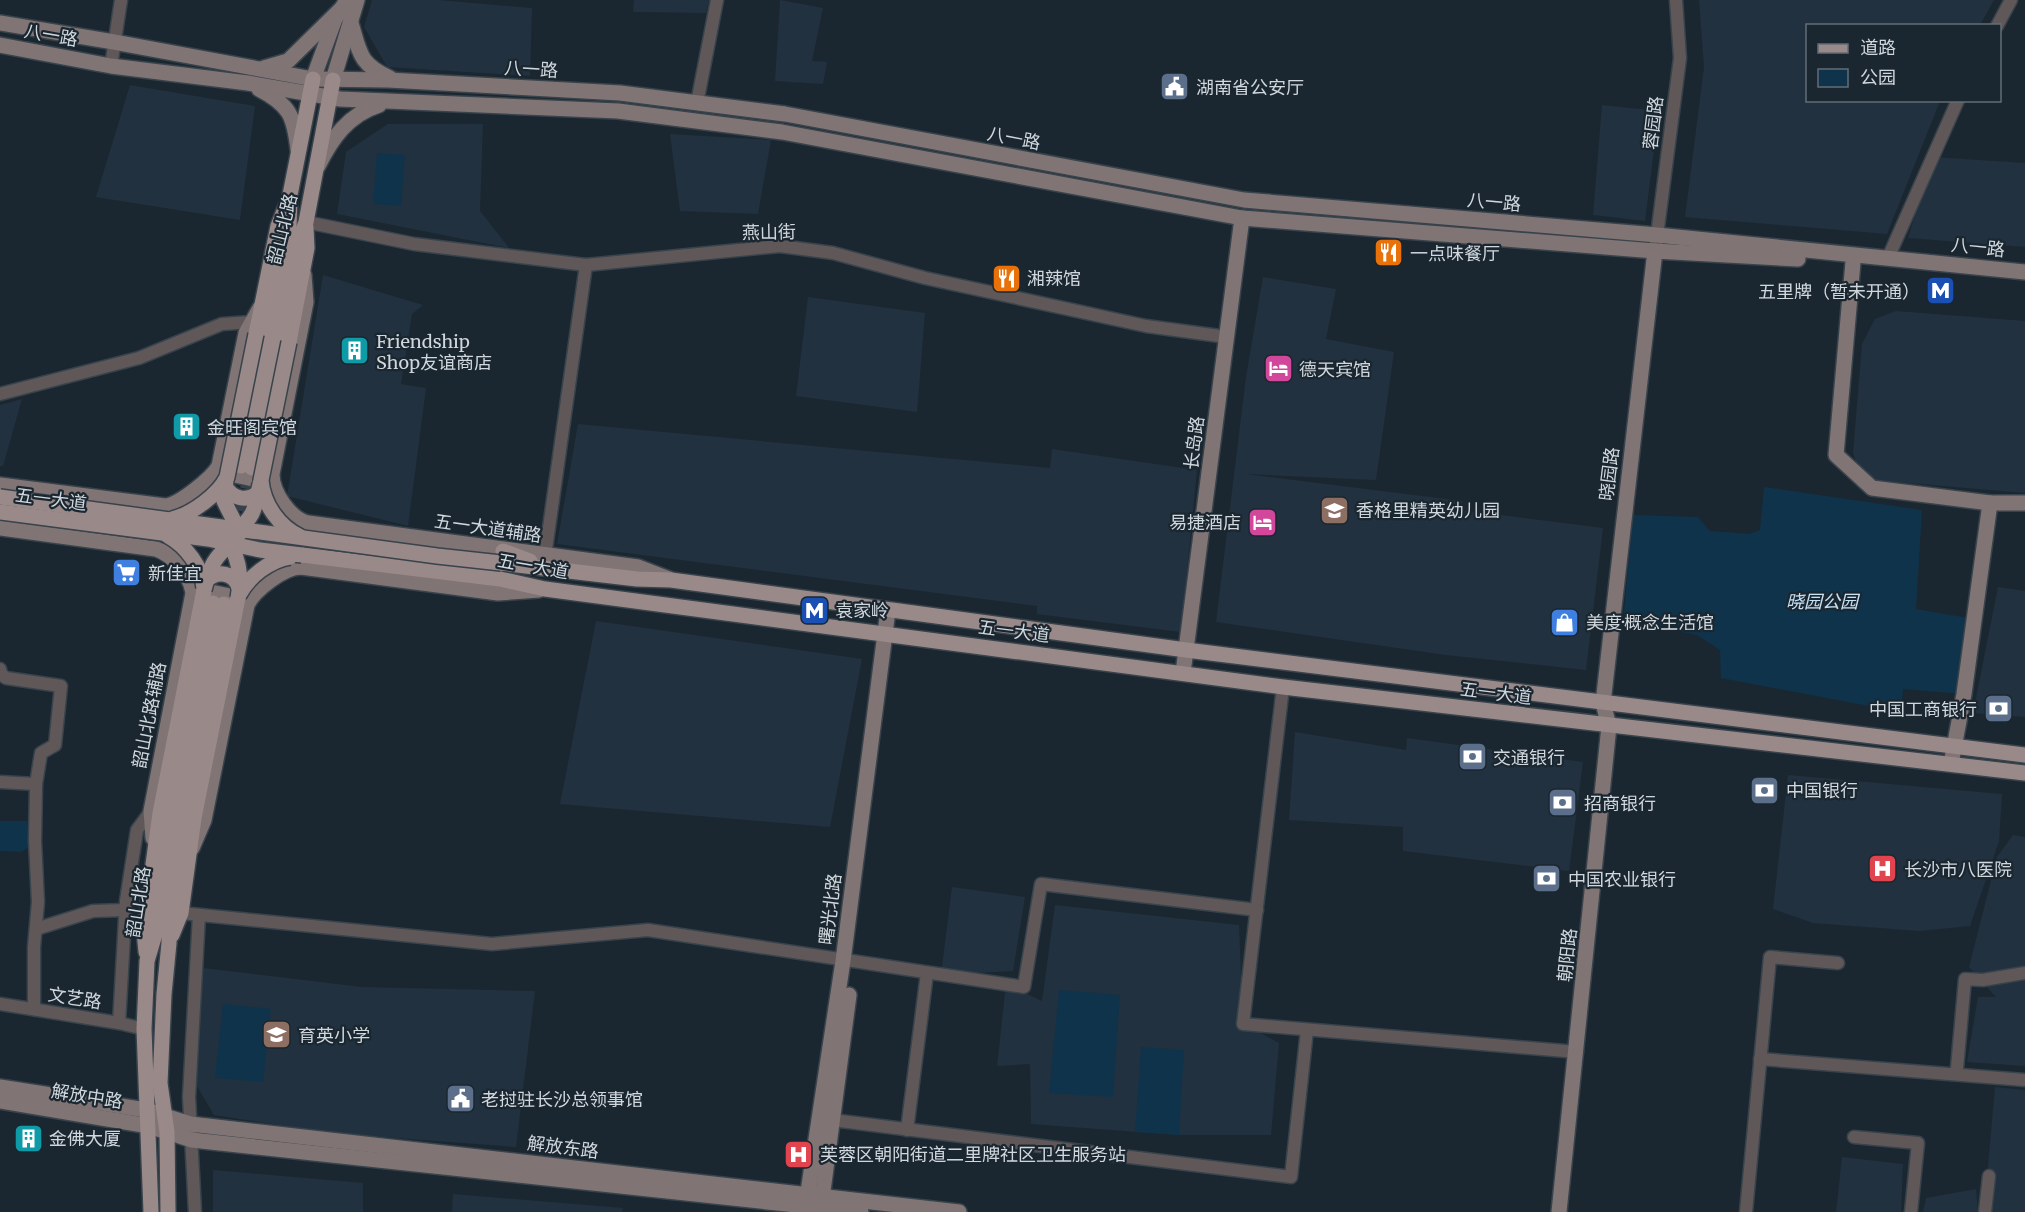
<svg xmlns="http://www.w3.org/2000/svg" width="2025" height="1212" font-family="Merriweather,'Noto Sans SC',serif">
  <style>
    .built { fill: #21313f }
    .green { fill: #0f334b }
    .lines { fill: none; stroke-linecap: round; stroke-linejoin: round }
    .primary-tunnel { stroke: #36414a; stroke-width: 15; stroke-dasharray: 15 8; stroke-linecap: butt }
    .street-casing { stroke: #38434c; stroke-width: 15 }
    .secondary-casing { stroke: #38434c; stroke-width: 18 }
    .primary-casing { stroke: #38434c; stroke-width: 18 }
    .street { stroke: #605858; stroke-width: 12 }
    .secondary { stroke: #817474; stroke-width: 15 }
    .primary { stroke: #9a8989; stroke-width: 15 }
    .primary-bridge-casing { stroke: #38434c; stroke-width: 18; stroke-linecap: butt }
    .primary-bridge { stroke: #9a8989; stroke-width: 15 }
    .labels { text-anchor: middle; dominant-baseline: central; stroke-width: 4.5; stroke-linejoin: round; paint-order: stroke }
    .street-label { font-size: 18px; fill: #d0d7dd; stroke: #1b2730 }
    .poi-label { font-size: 18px; fill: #d0d7dd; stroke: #1b2730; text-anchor: start }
    .park-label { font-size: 18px; font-style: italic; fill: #c6e2f7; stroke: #1b2730 }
  </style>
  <rect width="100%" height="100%" fill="#1b2730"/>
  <g class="built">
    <polygon points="372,0 438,0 532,8 530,76 387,67 364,27"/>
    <polygon points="634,0 709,0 706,13 633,12"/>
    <polygon points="780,0 823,8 812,61 827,62 823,84 775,81"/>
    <polygon points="1699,0 1994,0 1980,25 1808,26 1808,100 1940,101 1887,234 1685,217 1704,67"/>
    <polygon points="130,85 255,106 240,220 96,197"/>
    <polygon points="1602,105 1659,111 1645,221 1593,215"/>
    <polygon points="388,124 483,124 480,211 509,248 337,214 346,152"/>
    <polygon points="670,134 771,140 758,214 680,211"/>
    <polygon points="1933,157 2025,163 2025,247 1908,238"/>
    <polygon points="323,275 423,305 412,314 401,384 426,388 408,526 287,496"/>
    <polygon points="1263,277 1336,289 1326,339 1394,352 1376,480 1245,474 1462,501 1462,510 1603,528 1586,670 1446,655 1216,622 1246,377"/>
    <polygon points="808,297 925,313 917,412 796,396"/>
    <polygon points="1896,311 2025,321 2025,493 1873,480 1859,471 1853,453 1862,344 1875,319"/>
    <polygon points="22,399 3,466 0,466 0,405"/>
    <polygon points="578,424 1050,468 1052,449 1197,470 1181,632 1037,614 1037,606 557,544"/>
    <polygon points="1998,587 2025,591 2025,717 1973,713"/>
    <polygon points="596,621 862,659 830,827 560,804"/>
    <polygon points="1295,732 1406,750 1407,738 1583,762 1569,871 1403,851 1403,827 1289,820"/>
    <polygon points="1788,775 2002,794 1999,841 1970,926 1920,931 1813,923 1773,909"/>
    <polygon points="2013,835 2025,837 2025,1066 1967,1062 1978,997 1996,997 1969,967 1997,857"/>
    <polygon points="952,887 1025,897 1013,971 941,975"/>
    <polygon points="1055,905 1239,925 1243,1024 1279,1043 1271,1135 1179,1135 1031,1124 1030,1064 997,1066 1006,984 1042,1001"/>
    <polygon points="203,968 362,987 535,991 516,1147 330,1133 214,1115 195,1083"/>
    <polygon points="1995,1087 2025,1090 2025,1212 1984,1212"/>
    <polygon points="1842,1157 1903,1164 1901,1212 1836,1212"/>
    <polygon points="213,1170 363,1183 363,1212 213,1212"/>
    <polygon points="1976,1189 1978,1212 1923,1212 1926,1198"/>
    <polygon points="453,1194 623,1208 622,1212 452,1212"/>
  </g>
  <g class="green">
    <polygon points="377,153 405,155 401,206 373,204"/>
    <polygon points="1764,487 1922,510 1916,609 1974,619 1964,694 1903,689 1901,712 1721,678 1720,650 1697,635 1623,622 1633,515 1698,517 1710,531 1749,534 1760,530"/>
    <polygon points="0,821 27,821 29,847 21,852 0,851"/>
    <polygon points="1059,990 1120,995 1113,1097 1049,1093"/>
    <polygon points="223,1004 271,1009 263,1082 215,1078"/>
    <polygon points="1141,1047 1184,1050 1179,1135 1135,1132"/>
  </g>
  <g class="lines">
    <polyline class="primary-tunnel" points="238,534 252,468"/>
    <defs>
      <g id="street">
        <polyline points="1997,26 2011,0"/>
        <polyline points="111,66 121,0"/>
        <polyline points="697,103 717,0"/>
        <polyline points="306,222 414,244 586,265 780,246 833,253 925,278 1146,326 1227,337"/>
        <polyline points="1656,243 1680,58 1676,0"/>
        <polyline points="1888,258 1958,100"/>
        <polyline points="0,394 139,358 222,324 252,322"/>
        <polyline points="545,556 586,265"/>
        <polyline points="0,669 1,674 6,678 61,686 55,745 41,753 36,784"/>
        <polyline points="1283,687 1243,1024 1577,1052"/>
        <polyline points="0,782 36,784 35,841 38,902 34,947 34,1009"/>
        <polyline points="181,913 492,944 648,930 1024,987 1041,884 1257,910"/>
        <polyline points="36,929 93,911 126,910"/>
        <polyline points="0,1004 119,1023 144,1029"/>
        <polyline points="119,1023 126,901 137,830 151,811"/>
        <polyline points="1760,1059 2025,1080"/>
        <polyline points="1957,1068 1965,979 1983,980 2025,973"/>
        <polyline points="824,1119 1291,1177 1307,1030"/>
        <polyline points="907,1130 927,973"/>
        <polyline points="1854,1137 1918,1143 1911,1212"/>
        <polyline points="195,1212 189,1097 199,915"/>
        <polyline points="1746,1212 1770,957 1838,963"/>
        <polyline points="1985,1212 1989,1176"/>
      </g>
      <g id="secondary">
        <polyline points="0,23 114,42 313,79 388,80 620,93 785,114 1244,200 1657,235 2025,272"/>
        <path d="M351,23C360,53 359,64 390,78"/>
        <polyline points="0,45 111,66 248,83 340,99 618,111 782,132 1242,218 1655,251 1798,259"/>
        <polyline points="264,68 288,61 341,9"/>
        <polyline points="313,79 335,19 347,0"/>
        <polyline points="333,80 357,0"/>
        <path d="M259,89C290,105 294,116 298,150"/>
        <path d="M318,166C332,138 348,115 379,105"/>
        <polyline points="1853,262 1836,455 1872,488 1990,503 2025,503"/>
        <path d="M304,275L306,302L272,474C272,492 290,519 308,523L638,567L669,579"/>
        <polyline points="216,471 272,483"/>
        <path d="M0,485L165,506C179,505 212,478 219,466L246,333L260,308"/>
        <path d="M0,528L156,549C172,554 191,576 193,593L151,811L153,838"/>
        <polyline points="192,588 249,600"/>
        <polyline points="1183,673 1242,218"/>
        <polyline points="1951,764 1964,694 1990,503"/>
        <path d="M192,848L204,820L247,605C254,590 284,567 301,567L498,593L539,590"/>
        <polyline points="0,1087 146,1110 190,1124 959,1212"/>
        <polyline points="0,1101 149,1126 192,1140 861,1212"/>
        <polyline points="806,1205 843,961 888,610"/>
        <polyline points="821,1206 849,995"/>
        <polyline points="1559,1212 1609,726 1603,703 1655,251"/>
      </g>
      <g id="primary">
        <polyline points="256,334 278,226 286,206"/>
        <polyline points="289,342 307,248 306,227"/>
        <polyline points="241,466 289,229 290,195 313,79"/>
        <polyline points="252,468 297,246 306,222 333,80"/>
        <polyline points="503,551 530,561"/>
        <polyline points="302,555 500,579 545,589 1283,687 2025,773"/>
        <polyline points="501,563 637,579 671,580 1186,650 2025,755"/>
        <polyline points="172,935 181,913 194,818 238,598"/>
        <polyline points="146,952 144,931 160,813 204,590"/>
        <polyline points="151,1212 144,1029 147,961 155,934 171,814 213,603"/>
        <polyline points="168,1212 167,1132 160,1083 164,994 169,943 169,912 189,778 224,604"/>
      </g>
    </defs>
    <use href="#street" class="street-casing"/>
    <use href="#secondary" class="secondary-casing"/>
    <use href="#primary" class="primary-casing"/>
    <use href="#street" class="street"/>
    <use href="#secondary" class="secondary"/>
    <use href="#primary" class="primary"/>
    <defs>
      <g id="primary-bridge">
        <path d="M289,342L261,480C263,504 279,527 301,537"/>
        <polyline points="226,480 224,501 240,533"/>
        <path d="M225,486C232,499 247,502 258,493"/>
        <polyline points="0,497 437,556 501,563"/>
        <polyline points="0,512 208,539 260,550 302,555"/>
        <path d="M172,519C192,514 218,495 227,477L256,334"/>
        <path d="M234,532C255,518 255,507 260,484"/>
        <path d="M168,536C186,546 202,567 204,588"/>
        <path d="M225,538C239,555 242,576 238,598"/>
        <path d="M206,581C217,569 235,573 239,588"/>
        <path d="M204,590C210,566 214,557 234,541"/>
        <path d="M239,595C248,577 270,560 290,557"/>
      </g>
    </defs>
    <use href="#primary-bridge" class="primary-bridge-casing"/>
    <use href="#primary-bridge" class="primary-bridge"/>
  </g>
  <defs>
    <symbol id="civic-square" viewBox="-11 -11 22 22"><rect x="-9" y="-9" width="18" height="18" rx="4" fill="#5c6f8a" stroke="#1b2730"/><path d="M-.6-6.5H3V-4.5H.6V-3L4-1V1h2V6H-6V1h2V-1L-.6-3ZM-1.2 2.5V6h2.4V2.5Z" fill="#fff"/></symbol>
    <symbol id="restaurant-square" viewBox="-11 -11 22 22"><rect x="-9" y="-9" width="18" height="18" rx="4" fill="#e8710a" stroke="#1b2730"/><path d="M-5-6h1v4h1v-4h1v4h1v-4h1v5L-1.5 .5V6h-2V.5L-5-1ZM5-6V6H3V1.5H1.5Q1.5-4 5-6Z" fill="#fff"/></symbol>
    <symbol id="metro-square" viewBox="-11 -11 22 22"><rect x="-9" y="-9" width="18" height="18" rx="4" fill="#1a4fb4" stroke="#1b2730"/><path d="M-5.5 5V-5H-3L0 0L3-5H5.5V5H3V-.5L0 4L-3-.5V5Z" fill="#fff"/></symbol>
    <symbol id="building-square" viewBox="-11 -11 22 22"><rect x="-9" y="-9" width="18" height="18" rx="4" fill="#0f9aa8" stroke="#1b2730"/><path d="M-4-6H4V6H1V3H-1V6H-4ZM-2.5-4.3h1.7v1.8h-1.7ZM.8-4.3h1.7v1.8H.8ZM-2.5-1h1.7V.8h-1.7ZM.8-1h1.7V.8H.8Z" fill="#fff"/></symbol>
    <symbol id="hotel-square" viewBox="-11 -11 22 22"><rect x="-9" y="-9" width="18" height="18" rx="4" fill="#d1479c" stroke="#1b2730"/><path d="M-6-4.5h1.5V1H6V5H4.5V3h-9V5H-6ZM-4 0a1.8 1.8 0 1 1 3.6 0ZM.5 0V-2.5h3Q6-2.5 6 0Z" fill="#fff"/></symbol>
    <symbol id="school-square" viewBox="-11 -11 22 22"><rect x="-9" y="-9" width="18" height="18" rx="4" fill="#8d6e63" stroke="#1b2730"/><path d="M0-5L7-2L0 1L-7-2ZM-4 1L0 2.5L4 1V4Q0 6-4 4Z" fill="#fff"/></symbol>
    <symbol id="supermarket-square" viewBox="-11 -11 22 22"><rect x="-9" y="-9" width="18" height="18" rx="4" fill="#3f7fe0" stroke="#1b2730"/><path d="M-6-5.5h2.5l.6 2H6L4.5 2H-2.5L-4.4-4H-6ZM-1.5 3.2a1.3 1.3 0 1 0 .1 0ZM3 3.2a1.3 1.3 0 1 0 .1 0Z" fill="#fff"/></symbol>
    <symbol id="shop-square" viewBox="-11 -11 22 22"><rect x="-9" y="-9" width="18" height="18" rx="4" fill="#3f7fe0" stroke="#1b2730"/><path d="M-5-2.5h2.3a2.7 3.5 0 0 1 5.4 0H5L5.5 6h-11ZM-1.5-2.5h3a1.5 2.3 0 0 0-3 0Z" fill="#fff"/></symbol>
    <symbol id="bank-square" viewBox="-11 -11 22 22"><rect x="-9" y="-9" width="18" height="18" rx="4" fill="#5c6f8a" stroke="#1b2730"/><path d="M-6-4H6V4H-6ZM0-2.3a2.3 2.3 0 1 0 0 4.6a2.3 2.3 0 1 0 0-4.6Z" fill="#fff"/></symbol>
    <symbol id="hospital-square" viewBox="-11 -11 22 22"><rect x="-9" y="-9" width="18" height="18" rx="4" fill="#e0444e" stroke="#1b2730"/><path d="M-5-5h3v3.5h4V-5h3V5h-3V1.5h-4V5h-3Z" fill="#fff"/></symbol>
  </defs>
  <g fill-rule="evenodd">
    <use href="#civic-square" x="1158" y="70" width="33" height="33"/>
    <use href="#restaurant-square" x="1372" y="236" width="33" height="33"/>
    <use href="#restaurant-square" x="990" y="262" width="33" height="33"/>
    <use href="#metro-square" x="1924" y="274" width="33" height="33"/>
    <use href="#building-square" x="338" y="334" width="33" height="33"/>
    <use href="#hotel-square" x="1262" y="352" width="33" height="33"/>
    <use href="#building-square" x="170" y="410" width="33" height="33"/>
    <use href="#school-square" x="1318" y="494" width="33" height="33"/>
    <use href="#hotel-square" x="1246" y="506" width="33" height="33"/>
    <use href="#supermarket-square" x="110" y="556" width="33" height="33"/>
    <use href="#metro-square" x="798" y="594" width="33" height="33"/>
    <use href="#shop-square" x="1548" y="606" width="33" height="33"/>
    <use href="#bank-square" x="1982" y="692" width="33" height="33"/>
    <use href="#bank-square" x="1456" y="740" width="33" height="33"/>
    <use href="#bank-square" x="1748" y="774" width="33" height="33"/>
    <use href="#bank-square" x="1546" y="786" width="33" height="33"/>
    <use href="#hospital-square" x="1866" y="852" width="33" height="33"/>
    <use href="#bank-square" x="1530" y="862" width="33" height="33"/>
    <use href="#school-square" x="260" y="1018" width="33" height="33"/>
    <use href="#civic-square" x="444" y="1082" width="33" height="33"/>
    <use href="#building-square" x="12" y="1122" width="33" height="33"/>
    <use href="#hospital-square" x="782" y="1138" width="33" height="33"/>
  </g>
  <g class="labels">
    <g class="street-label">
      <text transform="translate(51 35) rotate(10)">八一路</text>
      <text transform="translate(531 69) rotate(3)">八一路</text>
      <text transform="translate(1653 123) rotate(-83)">蓉园路</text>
      <text transform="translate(1014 138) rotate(11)">八一路</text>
      <text transform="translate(1494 202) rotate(5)">八一路</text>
      <text transform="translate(282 229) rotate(-76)">韶山北路</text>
      <text transform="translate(769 232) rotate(-1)">燕山街</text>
      <text transform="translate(1978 247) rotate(6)">八一路</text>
      <text transform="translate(1194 443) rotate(-83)">长岛路</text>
      <text transform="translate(1609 474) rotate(-83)">晓园路</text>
      <text transform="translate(51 499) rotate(7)">五一大道</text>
      <text transform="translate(488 528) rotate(8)">五一大道辅路</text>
      <text transform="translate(533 566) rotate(10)">五一大道</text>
      <text transform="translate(1014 631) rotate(7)">五一大道</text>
      <text transform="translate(1496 693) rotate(7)">五一大道</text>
      <text transform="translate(149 715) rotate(-79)">韶山北路辅路</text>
      <text transform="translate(138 902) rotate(-81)">韶山北路</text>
      <text transform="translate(830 909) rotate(-83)">曙光北路</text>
      <text transform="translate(1567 955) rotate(-84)">朝阳路</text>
      <text transform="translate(75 998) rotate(9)">文艺路</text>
      <text transform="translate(87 1096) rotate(9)">解放中路</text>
      <text transform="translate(563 1147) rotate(7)">解放东路</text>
    </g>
    <g class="poi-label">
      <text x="1196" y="87">湖南省公安厅</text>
      <text x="1410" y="253">一点味餐厅</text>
      <text x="1027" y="278">湘辣馆</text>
      <text x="1920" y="291" text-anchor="end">五里牌（暂未开通）</text>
      <text x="376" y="341">Friendship<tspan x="376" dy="21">Shop友谊商店</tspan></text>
      <text x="1299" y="369">德天宾馆</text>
      <text x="207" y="427">金旺阁宾馆</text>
      <text x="1356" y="510">香格里精英幼儿园</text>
      <text x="1241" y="522" text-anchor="end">易捷酒店</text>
      <text x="148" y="573">新佳宜</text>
      <text x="835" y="610">袁家岭</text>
      <text x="1586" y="622">美度·概念生活馆</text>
      <text x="1977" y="709" text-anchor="end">中国工商银行</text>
      <text x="1493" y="757">交通银行</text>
      <text x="1786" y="790">中国银行</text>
      <text x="1584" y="803">招商银行</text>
      <text x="1904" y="869">长沙市八医院</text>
      <text x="1568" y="879">中国农业银行</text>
      <text x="298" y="1035">育英小学</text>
      <text x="481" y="1099">老挝驻长沙总领事馆</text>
      <text x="49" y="1138">金佛大厦</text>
      <text x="820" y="1154">芙蓉区朝阳街道二里牌社区卫生服务站</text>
    </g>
    <g class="park-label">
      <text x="1822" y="601">晓园公园</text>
    </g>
  </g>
  <rect x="1806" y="24" width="195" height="78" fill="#1b2730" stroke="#636d75" stroke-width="1.5"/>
  <rect x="1818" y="44" width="30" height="9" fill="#9a8989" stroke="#636d75" stroke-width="1.5"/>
  <text x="1860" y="54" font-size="18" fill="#d0d7dd">道路</text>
  <rect x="1818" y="69" width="30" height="18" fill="#0f334b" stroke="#636d75" stroke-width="1.5"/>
  <text x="1860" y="84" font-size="18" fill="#d0d7dd">公园</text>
</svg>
